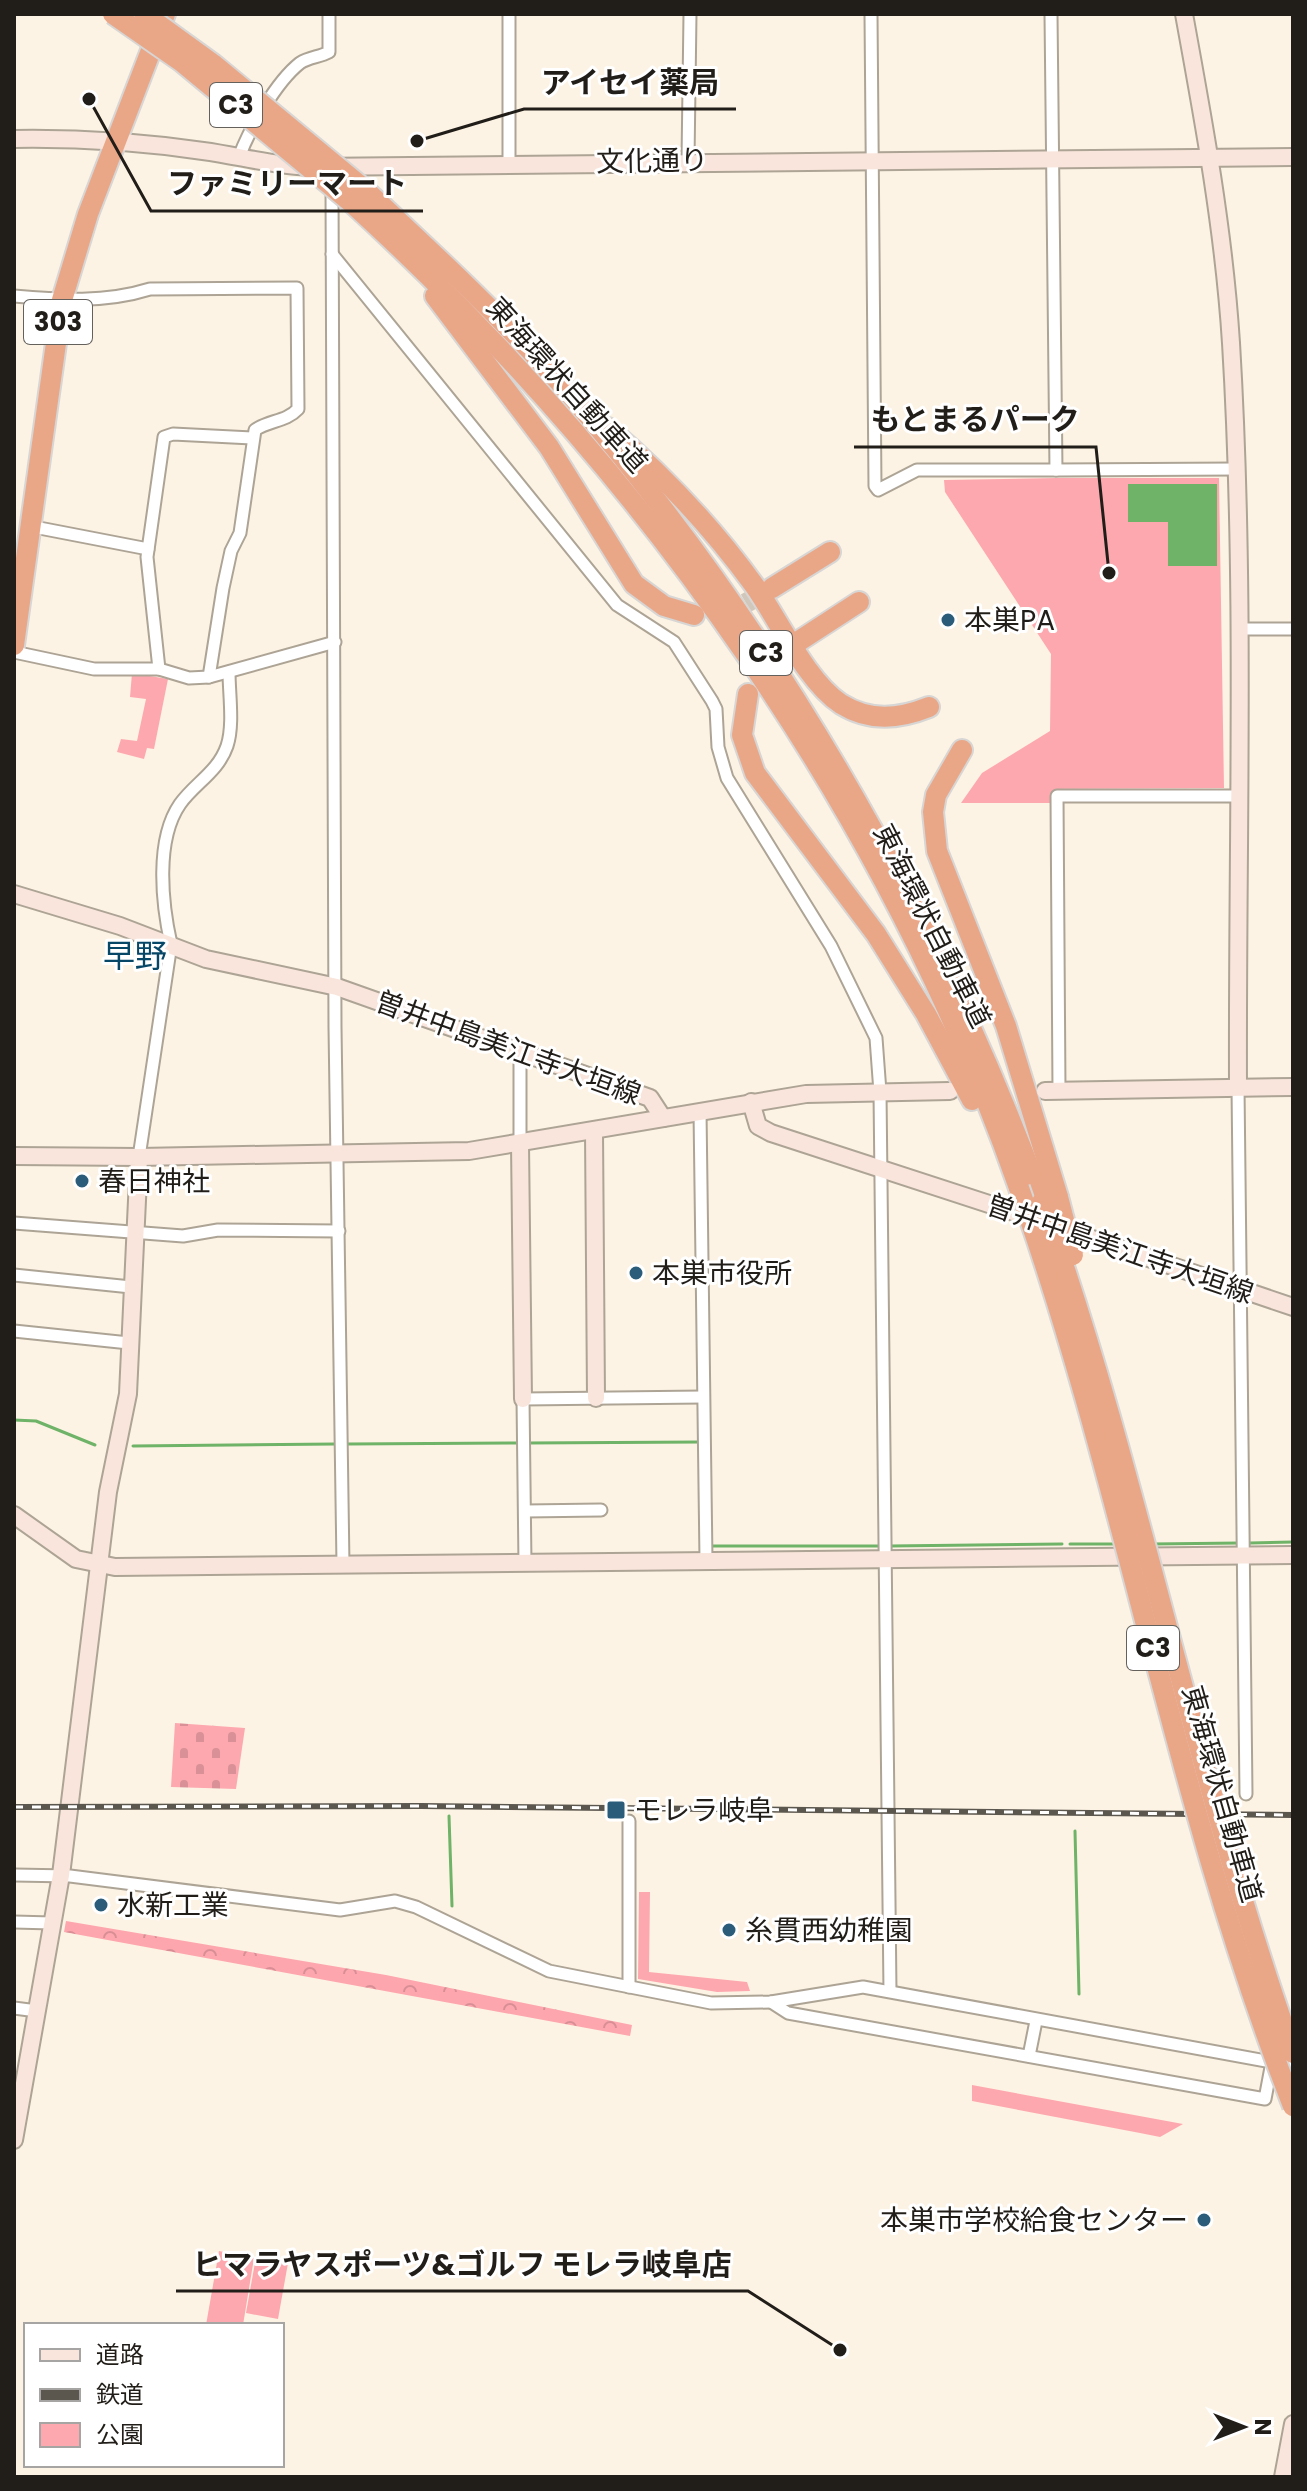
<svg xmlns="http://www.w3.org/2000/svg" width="1307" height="2491" font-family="Poppins,'Noto Sans JP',sans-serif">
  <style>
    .green { fill: #fda8af }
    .forest { fill: url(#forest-crowns) }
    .cemetery { fill: url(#cemetery-stones) }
    .water { fill: #6eb367 }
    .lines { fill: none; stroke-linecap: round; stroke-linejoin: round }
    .stream { stroke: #6eb367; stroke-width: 3 }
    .highway-tunnel { stroke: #d1c8bb; stroke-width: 20; stroke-dasharray: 20 10; stroke-linecap: butt }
    .street-casing { stroke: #ada496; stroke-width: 15 }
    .secondary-casing { stroke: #ada496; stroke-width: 20 }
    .highway-casing { stroke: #d7d6d5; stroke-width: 24 }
    .street { stroke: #fff; stroke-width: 11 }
    .secondary { stroke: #f9e5db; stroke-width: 16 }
    .highway { stroke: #eaa787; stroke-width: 20 }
    .rail-casing { stroke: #5b564e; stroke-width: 6 }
    .rail { stroke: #fff; stroke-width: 3; stroke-dasharray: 9; stroke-linecap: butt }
    .highway-bridge-casing { stroke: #d7d6d5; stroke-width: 24; stroke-linecap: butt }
    .highway-bridge { stroke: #eaa787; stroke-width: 20 }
    .poi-dot { fill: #2b5c7a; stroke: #fff; stroke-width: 3 }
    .labels { text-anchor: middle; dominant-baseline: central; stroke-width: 6; stroke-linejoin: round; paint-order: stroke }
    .shield { fill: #fff; stroke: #64615d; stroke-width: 2 }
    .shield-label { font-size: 26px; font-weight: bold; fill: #211d18 }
    .street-label { font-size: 28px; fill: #211d18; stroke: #fff }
    .poi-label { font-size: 28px; fill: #211d18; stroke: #fff; text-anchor: start }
    .quarter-label { font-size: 32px; fill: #064666; stroke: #fff }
    .leader { fill: none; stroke: #211d18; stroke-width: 3 }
    .callout-dot { fill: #211d18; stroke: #fff; stroke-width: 3 }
    .callout-label { font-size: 30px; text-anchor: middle; font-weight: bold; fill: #211d18; stroke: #fff; stroke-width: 6; stroke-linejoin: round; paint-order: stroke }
  </style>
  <defs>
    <pattern id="forest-crowns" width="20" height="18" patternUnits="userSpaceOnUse" patternTransform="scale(2)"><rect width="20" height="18" fill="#fda6ae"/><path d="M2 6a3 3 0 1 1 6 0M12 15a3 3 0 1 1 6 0" fill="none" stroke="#d98e95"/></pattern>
    <pattern id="cemetery-stones" width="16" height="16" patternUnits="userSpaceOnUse" patternTransform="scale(2)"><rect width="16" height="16" fill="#fda8af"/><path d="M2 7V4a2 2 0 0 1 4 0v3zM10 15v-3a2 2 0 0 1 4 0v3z" fill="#d99096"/></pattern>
  </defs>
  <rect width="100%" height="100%" fill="#fdf3e4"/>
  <g class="green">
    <polygon points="1057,478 1219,478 1224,788 1054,789 1053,803 961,803 982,773 1050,731 1051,654 945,492 944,480"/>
    <polygon points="132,673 168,679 154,749 147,748 144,759 117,752 121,739 137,741 146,699 130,697"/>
    <polygon points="639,1892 650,1892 649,1972 747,1982 750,1991 717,1992 638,1979"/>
    <polygon points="972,2085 1183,2124 1160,2137 1140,2133 972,2101"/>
    <polygon points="219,2251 254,2258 243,2325 206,2325"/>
    <polygon points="256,2257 288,2263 278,2319 246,2313"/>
  </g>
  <polygon class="forest" points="66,1921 386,1975 632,2025 630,2036 64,1932"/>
  <polygon class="cemetery" points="175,1723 245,1728 236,1789 171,1787"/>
  <polygon class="water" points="1128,484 1217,484 1217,566 1168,566 1168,522 1128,522"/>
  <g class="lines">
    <g class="stream">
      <polyline points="14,1420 36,1421 95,1445"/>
      <polyline points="528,1443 700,1442"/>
      <polyline points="348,1444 519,1443"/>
      <polyline points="133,1446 335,1444"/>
      <polyline points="1250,1543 1293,1542"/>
      <polyline points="1070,1544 1116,1544"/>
      <polyline points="1152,1544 1240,1543"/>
      <polyline points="711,1546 878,1546"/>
      <polyline points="890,1546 1062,1544"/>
      <polyline points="449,1816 452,1906"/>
      <polyline points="1075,1831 1079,1994"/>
    </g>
    <polyline class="highway-tunnel" points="718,614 739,607 772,588"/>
    <defs>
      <g id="street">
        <polyline points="509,14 509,163"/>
        <polyline points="871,14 875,486 878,490 917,470 1056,470"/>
        <polyline points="1051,14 1056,470 1236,469"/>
        <path d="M239,157C250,128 276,82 300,63C309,57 320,57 329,52V14"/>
        <polyline points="688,160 690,14"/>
        <polyline points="332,186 335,1027 343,1565"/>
        <polyline points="332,254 617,605 674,642 712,701 716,709 718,747 727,778 831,946 876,1038 880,1092 890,1991"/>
        <path d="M14,296C60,300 105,303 150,289L297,288L298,409C286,422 269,420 255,430L240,533L231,551L223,588L209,677"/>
        <polyline points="29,526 148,549"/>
        <polyline points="1238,629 1293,629"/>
        <polyline points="14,652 94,669 159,669 189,678 209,677 335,642"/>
        <polyline points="159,669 147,557 164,437 173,434 252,438"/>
        <polyline points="1238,1087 1246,1794"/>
        <polyline points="1059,1090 1057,796 1237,796"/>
        <polyline points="700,1111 706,1560"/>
        <polyline points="520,1144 520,1051"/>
        <path d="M139,1157L171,944C162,904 155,840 180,804C195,783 218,772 227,746C234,725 229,694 229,672"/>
        <polyline points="14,1223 183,1236 218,1230 339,1231"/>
        <polyline points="14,1275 131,1287"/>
        <polyline points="14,1331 129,1343"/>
        <polyline points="525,1511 601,1510"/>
        <polyline points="525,1564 523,1399 703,1397"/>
        <polyline points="629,1821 629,1987"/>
        <polyline points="14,1875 70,1876 340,1910 395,1901 416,1907 549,1971 711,2003 771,2002 863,1987 1293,2066"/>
        <polyline points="14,1922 52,1923"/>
        <polyline points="771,2002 788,2013 1265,2099 1272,2062"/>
        <polyline points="14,2008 37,2011"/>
        <polyline points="1029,2056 1036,2021"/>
      </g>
      <g id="secondary">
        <path d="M1184,14C1204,123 1224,232 1231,343C1246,590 1237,839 1238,1087"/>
        <path d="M14,139C78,138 140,142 203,151C240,156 274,166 312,167L1293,157"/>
        <polyline points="14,894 120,926 206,959 337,987 650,1098 663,1118"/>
        <polyline points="1045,1091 1293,1087"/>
        <polyline points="751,1102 758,1126 771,1133 1035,1219"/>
        <polyline points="594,1131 596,1398"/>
        <polyline points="520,1144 523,1399"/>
        <polyline points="14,1156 139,1157 128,1394 108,1492 61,1875 14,2140"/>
        <polyline points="139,1157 469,1151 806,1094 950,1091"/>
        <polyline points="1057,1227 1293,1307"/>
        <polyline points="14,1515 76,1559 115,1567 1293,1555"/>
        <polyline points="1283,2477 1293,2424"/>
      </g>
      <g id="highway">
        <path d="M364,189C435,255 506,321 570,394C777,635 932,904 1042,1202"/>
        <path d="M352,203C646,472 887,810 1019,1188"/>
        <polyline points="435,296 549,447 634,584 664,606 694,615"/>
        <path d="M608,428C663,475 712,527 754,585C779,620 806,681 841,704C870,722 899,719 929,707"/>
        <polyline points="772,588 830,552"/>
        <polyline points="799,641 859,602"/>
        <polyline points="14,645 62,300 88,214 165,14"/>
        <polyline points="748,694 742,735 755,773 876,934 926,1014 972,1100"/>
        <polyline points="962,750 936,795 933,812 937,851 1006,1026 1058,1197"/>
      </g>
    </defs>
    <use href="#street" class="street-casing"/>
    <use href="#secondary" class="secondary-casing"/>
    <use href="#highway" class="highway-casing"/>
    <use href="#street" class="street"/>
    <use href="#secondary" class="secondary"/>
    <use href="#highway" class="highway"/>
    <defs>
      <polyline id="rail" points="14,1807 421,1806 1293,1815"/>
    </defs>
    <use href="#rail" class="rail-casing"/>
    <use href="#rail" class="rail"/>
    <defs>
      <g id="highway-bridge">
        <polyline points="113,14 182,62 352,203"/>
        <polyline points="144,14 213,64 364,189"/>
        <path d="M1019,1188C1126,1490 1176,1808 1293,2106"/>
        <polyline points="1058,1197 1073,1255"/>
        <path d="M1042,1202C1141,1481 1193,1774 1293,2053"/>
      </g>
    </defs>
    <use href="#highway-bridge" class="highway-bridge-casing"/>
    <use href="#highway-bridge" class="highway-bridge"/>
  </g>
  <g class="poi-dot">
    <circle cx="948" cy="620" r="8"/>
    <circle cx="82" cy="1181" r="8"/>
    <circle cx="636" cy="1273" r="8"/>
    <rect x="606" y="1800" width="20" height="20" rx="4"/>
    <circle cx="101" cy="1905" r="8"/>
    <circle cx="729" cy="1930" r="8"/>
    <circle cx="1204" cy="2220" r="8"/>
  </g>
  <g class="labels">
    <g class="shield">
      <rect x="210" y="83" width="52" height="44" rx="6"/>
      <rect x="24" y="300" width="68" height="44" rx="6"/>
      <rect x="740" y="631" width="52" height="44" rx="6"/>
      <rect x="1127" y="1626" width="52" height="44" rx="6"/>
    </g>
    <g class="shield-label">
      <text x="236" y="105">C3</text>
      <text x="58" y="322">303</text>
      <text x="766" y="653">C3</text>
      <text x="1153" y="1648">C3</text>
    </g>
    <g class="street-label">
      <text transform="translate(652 161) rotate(-1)">文化通り</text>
      <text transform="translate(567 385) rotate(48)">東海環状自動車道</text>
      <text transform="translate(932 926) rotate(63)">東海環状自動車道</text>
      <text transform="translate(508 1048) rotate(20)">曽井中島美江寺大垣線</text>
      <text transform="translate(1120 1249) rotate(19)">曽井中島美江寺大垣線</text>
      <text transform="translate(1222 1794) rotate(74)">東海環状自動車道</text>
    </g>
    <g class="poi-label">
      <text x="964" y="620">本巣PA</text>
      <text x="98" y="1181">春日神社</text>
      <text x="652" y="1273">本巣市役所</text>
      <text x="634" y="1810">モレラ岐阜</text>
      <text x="117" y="1905">水新工業</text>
      <text x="745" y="1930">糸貫西幼稚園</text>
      <text x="1188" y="2220" text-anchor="end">本巣市学校給食センター</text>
    </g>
    <g class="quarter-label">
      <text x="135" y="955">早野</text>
    </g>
  </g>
  <path class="leader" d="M417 141L524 109H736M89 99L151 211H423M1109 573L1096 447H854M840 2350L748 2291H176"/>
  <g class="callout-dot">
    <circle cx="417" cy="141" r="8"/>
    <circle cx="89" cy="99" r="8"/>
    <circle cx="1109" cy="573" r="8"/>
    <circle cx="840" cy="2350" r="8"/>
  </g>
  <g class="callout-label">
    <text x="630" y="93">アイセイ薬局</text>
    <text x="287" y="194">ファミリーマート</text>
    <text x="975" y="430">もとまるパーク</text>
    <text x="462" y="2275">ヒマラヤスポーツ&amp;ゴルフ モレラ岐阜店</text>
  </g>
  <rect width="1307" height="2491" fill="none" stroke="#211d18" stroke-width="32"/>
  <rect x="24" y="2323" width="260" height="144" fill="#ffffff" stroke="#a6a5a3" stroke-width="2"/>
  <rect x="40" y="2349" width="40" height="12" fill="#f9e5db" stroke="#a6a5a3" stroke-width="2"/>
  <text x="96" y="2363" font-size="24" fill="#211d18">道路</text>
  <rect x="40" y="2389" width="40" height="12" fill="#5b564e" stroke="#a6a5a3" stroke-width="2"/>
  <text x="96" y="2403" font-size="24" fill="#211d18">鉄道</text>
  <rect x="40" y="2423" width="40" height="24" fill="#fda8af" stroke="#a6a5a3" stroke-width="2"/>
  <text x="96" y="2443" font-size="24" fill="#211d18">公園</text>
  <g transform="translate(1243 2427) rotate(90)" stroke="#ffffff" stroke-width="6" paint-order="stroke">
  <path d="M0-6L14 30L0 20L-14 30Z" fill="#211d18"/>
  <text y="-12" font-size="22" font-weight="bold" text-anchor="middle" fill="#211d18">N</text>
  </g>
</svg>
